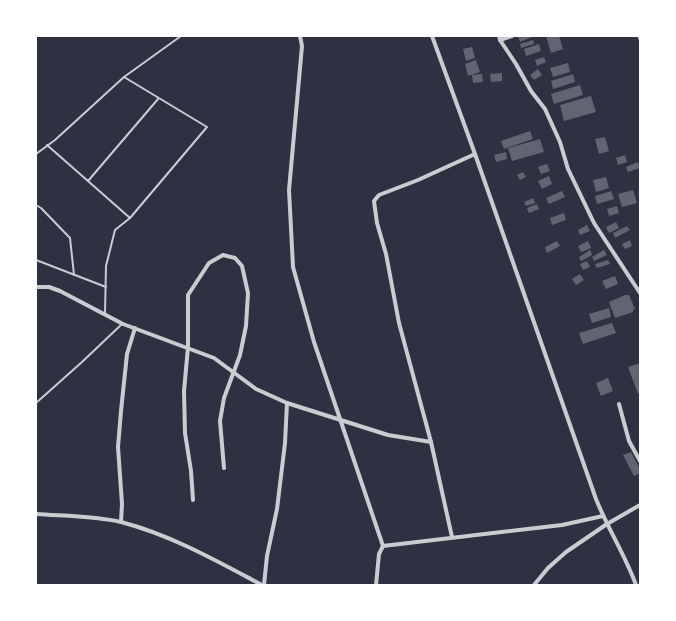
<svg xmlns="http://www.w3.org/2000/svg" width="676" height="621" font-family="'PT Sans Narrow',sans-serif">
  <style>
    .building { fill: #626471 }
    .lines { fill: none; stroke-linecap: round; stroke-linejoin: round }
    .service { stroke: #caccd0; stroke-width: 2 }
    .minor { stroke: #caccd0; stroke-width: 4 }
    .rail { stroke: #abadb3; stroke-width: 2 }
  </style>
  <rect width="100%" height="100%" fill="#2d3142"/>
  <g class="building">
    <polygon points="518,36 531,36 532,37 520,42"/>
    <polygon points="546,36 559,36 563,49 551,53"/>
    <polygon points="533,40 534,44 521,48 520,44"/>
    <polygon points="539,44 541,51 526,56 524,49"/>
    <polygon points="472,47 475,58 466,61 463,49"/>
    <polygon points="544,57 546,62 537,66 535,60"/>
    <polygon points="476,60 480,72 468,76 465,64"/>
    <polygon points="568,63 570,72 553,77 550,68"/>
    <polygon points="538,69 542,75 534,80 530,75"/>
    <polygon points="502,73 502,81 491,82 490,74"/>
    <polygon points="482,74 483,82 473,83 472,75"/>
    <polygon points="573,74 575,82 553,89 551,81"/>
    <polygon points="580,85 583,95 554,104 551,94"/>
    <polygon points="591,96 596,112 564,121 560,105"/>
    <polygon points="530,131 533,139 504,149 501,141"/>
    <polygon points="605,137 609,151 599,154 595,139"/>
    <polygon points="540,139 544,152 512,161 508,148"/>
    <polygon points="506,152 507,159 496,162 494,155"/>
    <polygon points="625,155 627,162 618,165 616,158"/>
    <polygon points="638,162 640,168 628,172 626,167"/>
    <polygon points="547,164 550,171 541,174 538,167"/>
    <polygon points="523,172 526,177 520,180 517,175"/>
    <polygon points="549,176 552,184 542,189 538,181"/>
    <polygon points="606,177 609,188 596,192 593,180"/>
    <polygon points="633,190 637,203 622,207 618,194"/>
    <polygon points="562,191 565,197 549,204 546,198"/>
    <polygon points="611,191 614,199 597,204 595,196"/>
    <polygon points="533,198 535,203 526,206 524,202"/>
    <polygon points="537,204 539,209 529,213 527,208"/>
    <polygon points="617,206 619,213 609,216 607,209"/>
    <polygon points="564,213 566,220 552,225 550,218"/>
    <polygon points="616,222 619,228 609,233 606,227"/>
    <polygon points="587,225 590,231 580,235 578,230"/>
    <polygon points="627,226 630,230 615,238 613,233"/>
    <polygon points="630,240 632,246 625,249 622,244"/>
    <polygon points="557,241 560,246 547,253 545,247"/>
    <polygon points="588,241 591,248 581,252 578,246"/>
    <polygon points="590,250 592,255 581,261 579,257"/>
    <polygon points="604,250 607,255 594,261 592,257"/>
    <polygon points="608,260 610,264 597,268 595,264"/>
    <polygon points="587,261 590,267 583,270 580,264"/>
    <polygon points="580,274 584,280 576,285 572,279"/>
    <polygon points="615,276 618,284 606,289 602,281"/>
    <polygon points="625,295 629,295 635,309 633,310 633,312 615,318 609,302"/>
    <polygon points="609,308 611,317 592,323 589,314"/>
    <polygon points="612,323 616,333 583,344 579,333"/>
    <polygon points="640,363 640,391 638,394 628,367"/>
    <polygon points="608,378 613,391 601,396 596,383"/>
    <polygon points="631,452 640,469 640,473 634,476 623,455"/>
  </g>
  <g class="lines">
    <g class="service">
      <polyline points="47,145 130,218"/>
      <polyline points="36,154 55,140 124,77 181,36"/>
      <polyline points="88,181 158,99"/>
      <polyline points="36,205 41,208 70,238 74,275"/>
      <polyline points="36,260 106,287"/>
      <polyline points="105,313 106,266 115,230 130,218 207,127 124,77"/>
      <polyline points="36,403 82,362 122,324"/>
    </g>
    <g class="minor">
      <polyline points="300,36 302,46 289,190 293,267 314,342 383,546 379,554 376,585"/>
      <path d="M432,36L475,154L596,499C608,529 625,555 636,585"/>
      <polyline points="499,36 500,40 516,64 531,91 545,109 560,142 568,169 594,223 640,293"/>
      <polyline points="500,40 512,36"/>
      <polyline points="36,287 49,287 60,291 123,324 214,358 256,389 287,403 388,435 431,442"/>
      <polyline points="619,404 629,441 640,461"/>
      <polyline points="193,500 191,471 185,433 184,391 188,347 188,295 209,263 223,255 235,258 242,266 248,293 246,326 240,355 224,398 220,421 224,468"/>
      <path d="M36,514C63,516 95,516 121,522C171,535 217,561 262,585"/>
      <polyline points="121,522 122,504 118,447 121,411 127,354 135,328"/>
      <polyline points="452,537 431,442 399,323 386,254 377,223 374,201 379,195 418,180 475,154"/>
      <polyline points="383,546 562,525 603,516"/>
      <polyline points="264,585 267,556 277,509 285,443 287,403"/>
      <polyline points="534,585 548,568 566,552 607,524 640,505"/>
    </g>
    <polyline class="rail" points="638,36 640,41"/>
  </g>
  <rect width="676" height="621" fill="none" stroke="#ffffff" stroke-width="74"/>
</svg>
